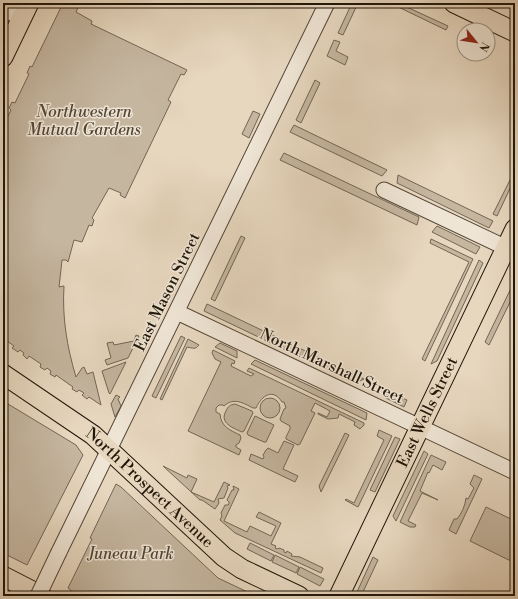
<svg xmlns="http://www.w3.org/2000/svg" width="518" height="599" font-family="'Libre Bodoni',serif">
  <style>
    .green { fill: #c5b6a0; stroke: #726654 }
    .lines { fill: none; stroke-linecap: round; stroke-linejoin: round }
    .minor-casing { stroke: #524636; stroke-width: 17 }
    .major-casing { stroke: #201608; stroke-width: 21 }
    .minor { stroke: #efe5d5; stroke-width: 15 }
    .major { stroke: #e7d7bf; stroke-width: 19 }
    .minor-bridge-casing { stroke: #524636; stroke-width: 17; stroke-linecap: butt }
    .minor-bridge { stroke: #efe5d5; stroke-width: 15 }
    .labels { text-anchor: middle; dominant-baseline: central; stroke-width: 3; stroke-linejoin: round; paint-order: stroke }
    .park-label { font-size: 16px; font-style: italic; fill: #524636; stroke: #efe5d5 }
    .street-label { font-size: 16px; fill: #201608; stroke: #efe5d5 }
  </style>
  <rect width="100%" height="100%" fill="#e7d7bf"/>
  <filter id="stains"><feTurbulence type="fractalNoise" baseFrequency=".005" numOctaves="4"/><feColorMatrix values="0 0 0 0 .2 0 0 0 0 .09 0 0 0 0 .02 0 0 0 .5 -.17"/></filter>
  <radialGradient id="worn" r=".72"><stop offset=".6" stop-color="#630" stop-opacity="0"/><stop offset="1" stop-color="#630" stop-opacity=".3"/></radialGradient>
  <g class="green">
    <path d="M63,3H80L76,12L92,21L91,24L187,70L184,75L181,74L168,100L171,102L125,198L120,195L121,193L109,188L92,218L94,220L92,226L89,225L82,242L74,240L68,262L66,260H62L59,287L64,286C62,318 67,347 76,377L82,368L84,367L87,374L93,372L101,405L89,397L87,399L82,395L84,393L79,390L77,392L72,389L73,387L56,375L55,377L50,374L51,371L47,368L45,370L40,367L41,364L29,356L27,359L23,355L24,353L20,350L18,352L12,348L14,346L3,338V122L4,119L6,120L11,110L9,108L12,102L15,103L29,74L27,73L30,66L32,67Z"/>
    <polygon points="352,3 358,3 343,35 338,33"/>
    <polygon points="390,3 398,3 448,26 446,30"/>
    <polygon points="334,40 340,42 336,51 348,57 345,65 327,56"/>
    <polygon points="315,80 320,83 301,123 296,120"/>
    <polygon points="253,111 260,114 249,138 242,134"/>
    <polygon points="294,125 387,170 382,176 292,133 290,132"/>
    <polygon points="284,153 419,217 417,225 280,160"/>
    <polygon points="514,172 515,173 515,178 497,216 493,214"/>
    <polygon points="398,175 493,221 489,228 397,183"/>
    <polygon points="437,226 480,247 476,254 432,232"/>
    <polygon points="241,236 245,238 215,301 211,299"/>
    <polygon points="431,239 473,259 425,361 422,359 469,262 430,243"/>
    <polygon points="479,260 483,263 437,361 431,364"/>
    <polygon points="515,280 515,292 489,345 485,342"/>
    <polygon points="207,304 364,379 355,383 204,311"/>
    <polygon points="136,335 139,336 128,358 107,365 105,360 111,358 107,343 113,342 114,345 134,341"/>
    <polygon points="181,336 185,338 156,398 152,396"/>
    <path d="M188,339L199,345C195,350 193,348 187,347L162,400L160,399Z"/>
    <polygon points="220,343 237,351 237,358 215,347"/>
    <path d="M213,350L235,361L234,364L232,363L231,366L251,376L254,374L247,371L249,368L364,423V425L360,429L354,425L355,422L339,414L338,418L328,419L318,414V413L327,417L330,411L315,403L311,411L315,413L300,444L298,445L286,439V437L290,429V426L281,421L280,419L284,409L286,408L284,402H282C273,388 262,395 256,408H253C243,403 234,397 224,406L223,405H219L216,408V412L220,414C221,427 230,430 240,435L241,438L239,443L236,445V447L241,450L239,455L188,431L221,362L215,359L212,353Z"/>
    <polygon points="255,360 367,413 366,420 251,364"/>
    <polygon points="126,362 110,394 109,393 102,371"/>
    <polygon points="383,389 407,400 404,407 386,398"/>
    <polygon points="116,395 120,397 118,399 121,406 115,417 111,404"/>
    <circle cx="270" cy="408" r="10"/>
    <polygon points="3,401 76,445 83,455 27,565 3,553"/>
    <path d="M235,404L252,411L253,413L244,431L242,432C233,428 219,423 226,411C228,406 230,405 235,404Z"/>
    <polygon points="255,416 274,425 266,442 264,442 248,435 247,433"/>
    <polygon points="379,430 392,436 358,507 345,500 346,499 354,503 384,440 377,436"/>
    <polygon points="345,433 349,435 321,492 319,486"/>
    <polygon points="395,437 400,439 375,492 370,490"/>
    <polygon points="284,441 294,445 283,469 298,476 295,482 249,460 251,454 263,459 264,457 263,455 266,450 268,448 278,453"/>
    <polygon points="424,451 428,454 396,521 393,516"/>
    <polygon points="431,455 446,462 442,470 433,465 429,473 428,472 420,491 438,500 422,493 408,521 416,525 415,527 410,527 400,522"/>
    <polygon points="163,466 187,478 188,475 197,479 191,492 214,502 224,482 230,485 227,486 228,488 224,498 218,499 219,503 215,509 202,500 200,500"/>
    <path d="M474,475L482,479L456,534L449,530L454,519H457C462,513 465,506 466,498L468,499L474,488L470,484Z"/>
    <polygon points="116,484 121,487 218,578 256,596 78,596 68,588 92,539 90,538"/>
    <polygon points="233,486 239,489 224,521 247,532 250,526 271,536 276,526 256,517 259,512 281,523 271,544 276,546 275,548 278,549 279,548 284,550 284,552 286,553 287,551 292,554 291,556 300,557 323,568 321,573 235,533 220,520 222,516 221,513 225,505 228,505 229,504 229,502 227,500 232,490 234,490"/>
    <polygon points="486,507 515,521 515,563 470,541"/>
    <polygon points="250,543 274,555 271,561 247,549"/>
    <polygon points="275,555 299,567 296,573 272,562"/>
    <polygon points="373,557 378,560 362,594 357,592"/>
    <polygon points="300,567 324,579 320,586 297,574"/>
  </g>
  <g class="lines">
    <defs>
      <g id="minor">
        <polyline points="3,9 22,18"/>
        <polyline points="384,190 515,252"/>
        <polyline points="177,312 515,472"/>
        <polyline points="59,552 327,3"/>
      </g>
      <g id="major">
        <polyline points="454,3 515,32"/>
        <polyline points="3,57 29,3"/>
        <path id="s1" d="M3,374L93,435L224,557L242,569L299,596"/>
        <polyline points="3,576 42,596"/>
        <path id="s2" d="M339,596L515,229"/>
      </g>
    </defs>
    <use href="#minor" class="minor-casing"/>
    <use href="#major" class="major-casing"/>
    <use href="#minor" class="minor"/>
    <use href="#major" class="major"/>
    <defs>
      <polyline id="minor-bridge" points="38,596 59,552"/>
    </defs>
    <use href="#minor-bridge" class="minor-bridge-casing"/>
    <use href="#minor-bridge" class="minor-bridge"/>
  </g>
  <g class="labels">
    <g class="park-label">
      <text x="84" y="112">Northwestern<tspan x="84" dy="18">Mutual Gardens</tspan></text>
      <text x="131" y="554">Juneau Park</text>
    </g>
    <g class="street-label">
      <text transform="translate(167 292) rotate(-64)">East Mason Street</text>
      <text transform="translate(332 366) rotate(25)">North Marshall Street</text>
      <text stroke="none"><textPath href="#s2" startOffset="204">East Wells Street</textPath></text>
      <text stroke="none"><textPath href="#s1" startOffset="186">North Prospect Avenue</textPath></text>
    </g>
  </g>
  <rect width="518" height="599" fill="none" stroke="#e7d7bf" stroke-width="16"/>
  <rect x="4" y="4" width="510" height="591" fill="none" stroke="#201608" stroke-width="2"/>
  <rect x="8" y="8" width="502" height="583" fill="none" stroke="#201608"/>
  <g transform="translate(476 42) rotate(120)"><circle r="19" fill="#efe5d5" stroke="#9c9283"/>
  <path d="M0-3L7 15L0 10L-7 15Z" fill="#8f2418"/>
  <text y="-6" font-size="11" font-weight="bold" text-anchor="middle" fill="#201608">N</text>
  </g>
  <rect width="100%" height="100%" filter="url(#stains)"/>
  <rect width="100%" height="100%" fill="url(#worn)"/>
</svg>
